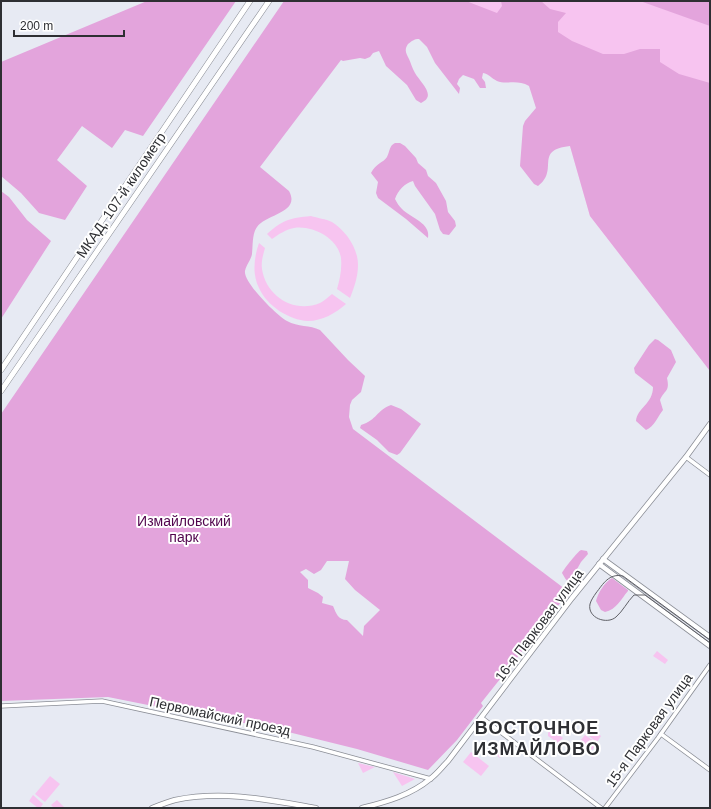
<svg xmlns="http://www.w3.org/2000/svg" width="711" height="809" font-family="Helvetica,sans-serif">
  <style>
    .green { fill: #f7c4f0 }
    .forest { fill: #e3a4dc; fill-rule: evenodd }
    .lines { fill: none; stroke-linecap: round; stroke-linejoin: round }
    .minor-casing { stroke: #8b8e96; stroke-width: 5 }
    .major-casing { stroke: #8b8e96; stroke-width: 6 }
    .highway-casing { stroke: #8b8e96; stroke-width: 6 }
    .minor { stroke: #fff; stroke-width: 3.5 }
    .major { stroke: #fff; stroke-width: 4.5 }
    .highway { stroke: #fff; stroke-width: 5 }
    .tram { stroke: #606167; stroke-width: 1 }
    .labels { text-anchor: middle; dominant-baseline: central; stroke-width: 4; stroke-linejoin: round; paint-order: stroke }
    .street-label { font-size: 14px; fill: #2e2f33; stroke: #fff }
    .park-label { font-size: 14px; fill: #51044d; stroke: #fff }
    .district-label { font-size: 18px; font-weight: bold; letter-spacing: 1px; fill: #2e2f33; stroke: #fff }
  </style>
  <rect width="100%" height="100%" fill="#e7eaf3"/>
  <g class="green">
    <polygon points="422,1 710,1 710,371 590,216 570,146 539,47"/>
    <path d="M311,216C317,218 326,219 332,222C346,231 358,248 358,265C358,277 354,288 350,298L337,289C340,279 342,269 341,258C338,238 312,225 294,228C285,230 279,234 272,239L267,234C283,220 289,218 311,216Z"/>
    <path d="M259,243L265,248C263,255 261,262 262,269C266,296 294,314 320,303C324,301 328,297 332,294L346,304C336,313 322,321 308,321C289,320 267,306 259,288C252,274 254,257 259,243Z"/>
    <polygon points="657,651 668,660 665,664 653,656"/>
    <polygon points="590,728 601,736 597,742 586,734"/>
    <polygon points="551,729 563,738 558,743 548,736 548,733"/>
    <polygon points="585,735 597,743 592,750 580,741"/>
    <polygon points="496,744 505,751 500,758 491,751"/>
    <polygon points="471,752 489,766 481,776 463,762"/>
    <polygon points="358,763 375,767 363,773"/>
    <polygon points="393,772 415,779 402,786"/>
    <polygon points="50,776 60,784 45,802 35,794"/>
    <polygon points="33,795 43,804 40,808 38,808 29,801"/>
    <polygon points="57,800 65,808 54,808 51,805"/>
  </g>
  <g class="forest">
    <polygon points="147,1 236,1 143,136 125,130 112,148 82,126 57,160 87,186 65,220 39,213 21,193 1,176 1,62"/>
    <path d="M284,1H466L497,13L502,6L501,1H541L550,9L566,13L558,22V32L572,41L603,54H624L640,49H660V62L679,74L710,83V371L590,216L570,146C533,150 560,170 538,186L534,184L520,166L523,126L525,121L536,108L529,86C517,79 506,85 497,81C491,78 489,74 483,73L482,78L485,82L486,88H480L474,79L463,75L459,79L457,84L460,88L459,94L435,63L427,47L419,39C414,39 412,41 408,44C404,50 406,53 409,59C411,63 412,68 415,73C421,83 437,96 421,103L416,100L407,85L386,66L379,51L373,53L370,57L365,59L360,58L343,61L341,60L260,167L289,191C301,213 266,214 257,227C252,234 253,245 252,254C251,260 246,265 245,271C243,282 277,316 287,321C298,327 310,325 320,330L348,360L365,376L361,392L352,400L350,405L349,417L353,429L569,592L481,703L483,706L457,740L428,770L357,749L264,726L223,720L108,697L1,701V414ZM327,561H349L345,579L355,590L380,610L364,626L363,636L347,620C338,620 336,613 333,606L322,603L323,597L318,593L308,588V580L300,572L306,569L314,574L321,570Z"/>
    <polygon points="640,1 710,1 710,26"/>
    <path d="M395,143H400L405,146L416,158L418,163L426,170L428,176L436,183L446,201L448,212L455,221L456,226L449,235L443,234L440,230L435,214L415,186L413,181C405,183 398,190 395,199C397,203 399,206 402,209C411,218 431,223 428,238L406,219L378,198L376,193L378,182L371,173C376,163 383,163 387,157C390,151 389,146 395,143Z"/>
    <polygon points="1,191 9,197 27,220 51,241 1,319"/>
    <path d="M655,339L658,340L671,350L676,362L667,378C670,392 665,389 660,400L663,410C658,416 654,427 646,430L636,421C637,408 653,404 653,387L635,373L634,368L649,345Z"/>
    <path d="M391,405L401,409L421,424L400,453L397,455L389,452L377,440L360,428L361,425C377,420 377,410 391,405Z"/>
    <path d="M581,550L587,551L588,554L581,562L576,571L579,575L574,581C567,584 565,578 562,573C564,569 578,551 581,550Z"/>
    <path d="M612,578L628,590V591C621,599 616,610 605,612L601,610L596,601C598,593 604,583 612,578Z"/>
  </g>
  <g class="lines">
    <defs>
      <g id="minor">
        <polyline points="686,457 710,475"/>
        <polyline points="1,706 102,701 313,747 431,779"/>
        <polyline points="482,718 601,808"/>
        <polyline points="661,734 710,770"/>
        <polyline points="605,808 658,738 710,665"/>
      </g>
      <g id="major">
        <polyline points="603,559 710,637"/>
        <polyline points="599,564 710,646"/>
        <path d="M152,808C160,805 168,802 175,800C223,790 270,800 316,808"/>
        <path d="M362,808C386,802 411,795 430,779C437,774 442,767 448,761L572,598L686,457L710,424"/>
      </g>
      <g id="highway">
        <polyline points="1,370 250,1"/>
        <polyline points="1,391 269,1"/>
      </g>
    </defs>
    <use href="#minor" class="minor-casing"/>
    <use href="#major" class="major-casing"/>
    <use href="#highway" class="highway-casing"/>
    <use href="#minor" class="minor"/>
    <use href="#major" class="major"/>
    <use href="#highway" class="highway"/>
    <path class="tram" d="M710,640L623,576C609,573 603,584 596,593C594,596 591,600 590,604C587,618 607,625 616,617C623,611 627,602 634,595H645L710,643"/>
  </g>
  <g class="labels">
    <g class="street-label">
      <text transform="translate(121 195) rotate(-56)">МКАД, 107-й километр</text>
      <text transform="translate(539 625) rotate(-53)">16-я Парковая улица</text>
      <text transform="translate(220 716) rotate(12)">Первомайский проезд</text>
      <text transform="translate(649 730) rotate(-54)">15-я Парковая улица</text>
    </g>
    <g class="park-label">
      <text x="184" y="521">Измайловский<tspan x="184" dy="16">парк</tspan></text>
    </g>
    <g class="district-label">
      <text x="537" y="728">ВОСТОЧНОЕ<tspan x="537" dy="21">ИЗМАЙЛОВО</tspan></text>
    </g>
  </g>
  <rect width="711" height="809" fill="none" stroke="#2e2f33" stroke-width="4"/>
  <path d="M14 30v6h110v-6" fill="none" stroke="#2e2f33" stroke-width="2"/>
  <text x="20" y="30" font-size="12" fill="#2e2f33" stroke="#ffffff" stroke-width="3" paint-order="stroke">200 m</text>
</svg>
